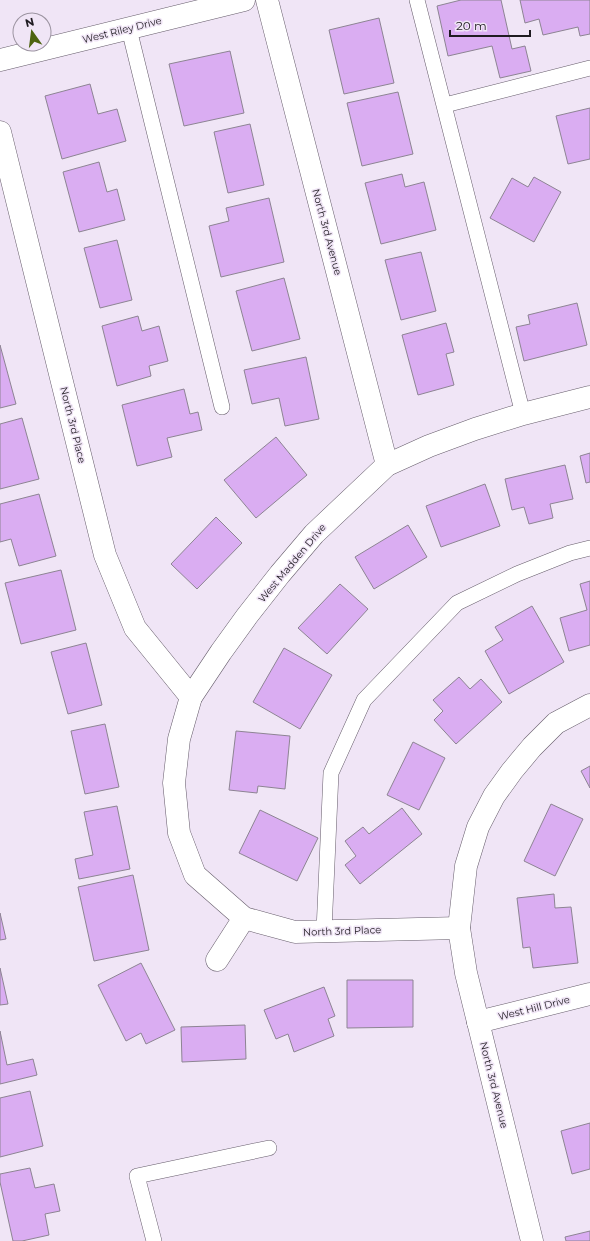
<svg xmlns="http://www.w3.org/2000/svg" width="590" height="1241" font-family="Montserrat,sans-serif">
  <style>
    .building { fill: #daadf2; stroke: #8d8493 }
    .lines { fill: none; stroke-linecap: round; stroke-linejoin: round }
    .lane-casing { stroke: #665d6b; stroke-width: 16 }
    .street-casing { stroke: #665d6b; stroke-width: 23 }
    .lane { stroke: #fff; stroke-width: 15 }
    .street { stroke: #fff; stroke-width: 22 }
    .labels { text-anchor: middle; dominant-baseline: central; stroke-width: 3; stroke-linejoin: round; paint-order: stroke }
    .street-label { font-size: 10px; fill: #1f1b21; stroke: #f0e5f6 }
  </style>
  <rect width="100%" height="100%" fill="#f0e5f6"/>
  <g class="building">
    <polygon points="461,0 501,0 512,49 525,46 531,71 500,78 492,46 448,56 437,6"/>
    <polygon points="520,0 590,0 590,34 580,36 578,27 543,35 539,19 525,23"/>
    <polygon points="379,18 394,83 344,94 329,30"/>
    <polygon points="230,51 244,113 184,126 169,64"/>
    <polygon points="90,84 98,114 117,109 126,141 62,159 45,96"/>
    <polygon points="398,92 413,154 362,166 347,103"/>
    <polygon points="590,108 590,159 568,164 556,116"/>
    <polygon points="250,124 264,185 228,193 214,132"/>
    <polygon points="99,162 107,192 117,189 125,220 79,232 63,172"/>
    <polygon points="402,174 405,187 424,182 436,230 381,244 365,183"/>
    <polygon points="534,177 561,192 534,242 490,218 512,178 528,187"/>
    <polygon points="269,198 284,262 221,277 209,226 229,221 226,208"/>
    <polygon points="117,240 132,300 100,308 84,248"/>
    <polygon points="421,252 436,311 401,320 385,260"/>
    <polygon points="284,278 300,339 252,351 236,291"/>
    <polygon points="577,303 587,345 524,361 516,327 530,324 528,315"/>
    <polygon points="138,316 142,331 159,326 168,361 149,366 151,376 117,386 102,326"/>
    <polygon points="446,323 454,352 446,354 454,385 418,395 402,335"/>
    <polygon points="0,345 16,404 0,408"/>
    <polygon points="306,357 319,419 285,426 279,398 252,404 244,370"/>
    <polygon points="184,389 190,414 198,412 202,430 167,438 172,457 137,466 122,405"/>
    <polygon points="22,418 39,479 0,489 0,424"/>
    <polygon points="276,437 307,475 256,518 224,480"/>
    <polygon points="590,453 590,482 586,483 580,456"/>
    <polygon points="565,465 573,499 550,504 553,518 529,524 524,507 512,510 505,479"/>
    <polygon points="485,484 500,526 441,547 426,506"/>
    <polygon points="39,494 56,556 19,566 11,539 0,542 0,504"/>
    <polygon points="216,517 242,543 197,589 171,564"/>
    <polygon points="408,525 427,557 374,589 355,557"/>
    <polygon points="61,570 76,630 21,644 5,583"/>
    <polygon points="590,581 590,645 569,651 560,618 587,610 580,584"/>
    <polygon points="340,584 368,609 327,654 298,628"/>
    <polygon points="532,606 564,662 509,694 485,651 503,640 495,627"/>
    <polygon points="86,643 102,705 68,714 51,652"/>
    <polygon points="284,648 332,675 300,729 253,702"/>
    <polygon points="459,677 470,689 481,679 502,702 456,744 434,720 443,711 433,700"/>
    <polygon points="105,724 119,787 85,794 71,731"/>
    <polygon points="236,731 290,736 285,789 258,786 257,793 229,790"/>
    <polygon points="413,742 445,758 419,810 387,795"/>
    <polygon points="590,766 590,788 581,771"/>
    <polygon points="551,804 583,819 555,876 524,861"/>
    <polygon points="117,806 130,869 79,879 75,859 93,855 84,812"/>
    <polygon points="402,808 422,834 360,884 345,865 356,856 345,841 363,827 369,834"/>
    <polygon points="260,810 318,838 297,881 239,853"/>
    <polygon points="133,875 149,950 94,961 78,887"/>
    <polygon points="554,894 555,908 571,907 578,963 533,968 530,947 523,948 517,898"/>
    <polygon points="0,913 6,939 0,940"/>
    <polygon points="141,963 175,1030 146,1044 141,1033 126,1041 98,985"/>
    <polygon points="0,968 8,1004 0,1005"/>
    <polygon points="347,980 413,980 413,1027 347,1028"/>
    <polygon points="324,987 335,1016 328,1019 334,1036 294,1052 288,1034 276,1039 264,1010"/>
    <polygon points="245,1025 246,1059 182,1062 181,1027"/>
    <polygon points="0,1031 7,1065 33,1059 37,1075 0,1084"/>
    <polygon points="30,1091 43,1146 0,1157 0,1098"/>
    <polygon points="590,1123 590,1169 572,1174 561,1131"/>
    <polygon points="30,1168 35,1188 54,1184 60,1211 45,1214 49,1235 22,1241 13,1241 0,1182 0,1174"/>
    <polygon points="590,1231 590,1241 566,1241 565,1237"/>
  </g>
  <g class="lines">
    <defs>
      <g id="lane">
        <polyline points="417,0 523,414"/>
        <polyline points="129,29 222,407"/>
        <polyline points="445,105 590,68"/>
        <polyline points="324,931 331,773 364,700 457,603 517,574 570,553 590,548"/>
        <polyline points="154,1241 137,1176 269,1148"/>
      </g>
      <g id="street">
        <polyline points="267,0 387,465"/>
        <polyline points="0,60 244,0"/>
        <polyline points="0,132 105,555 135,628 191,697"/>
        <polyline points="459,928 295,932 244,918 195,875 179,833 174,783 179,739 191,697 221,652 247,616 280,574 314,534 387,465 429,446 475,429 523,414 590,397"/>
        <polyline points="217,960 244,918"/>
        <polyline points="478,1022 590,994"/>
        <polyline points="532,1241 466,973 459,928 466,866 478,827 494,796 512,771 532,747 556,723 590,705"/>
      </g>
    </defs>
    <use href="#lane" class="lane-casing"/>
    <use href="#street" class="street-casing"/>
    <use href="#lane" class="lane"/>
    <use href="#street" class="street"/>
  </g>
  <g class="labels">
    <g class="street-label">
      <text transform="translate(122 30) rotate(-14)">West Riley Drive</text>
      <text transform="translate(327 232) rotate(75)">North 3rd Avenue</text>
      <text transform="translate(73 425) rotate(76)">North 3rd Place</text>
      <text transform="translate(292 563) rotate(-50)">West Madden Drive</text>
      <text transform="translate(342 931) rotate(-2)">North 3rd Place</text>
      <text transform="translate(534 1008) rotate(-14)">West Hill Drive</text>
      <text transform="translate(494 1085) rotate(76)">North 3rd Avenue</text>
    </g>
  </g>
  <g transform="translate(32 32) rotate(346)"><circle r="19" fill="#f0e5f6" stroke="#9c94a1"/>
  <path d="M0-3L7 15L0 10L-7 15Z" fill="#4d630f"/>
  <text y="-6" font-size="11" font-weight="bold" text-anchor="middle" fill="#1f1b21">N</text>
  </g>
  <path d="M450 30v6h80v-6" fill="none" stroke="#1f1b21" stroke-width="2"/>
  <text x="456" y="30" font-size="12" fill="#1f1b21" stroke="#f0e5f6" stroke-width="3" paint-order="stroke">20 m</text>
</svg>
